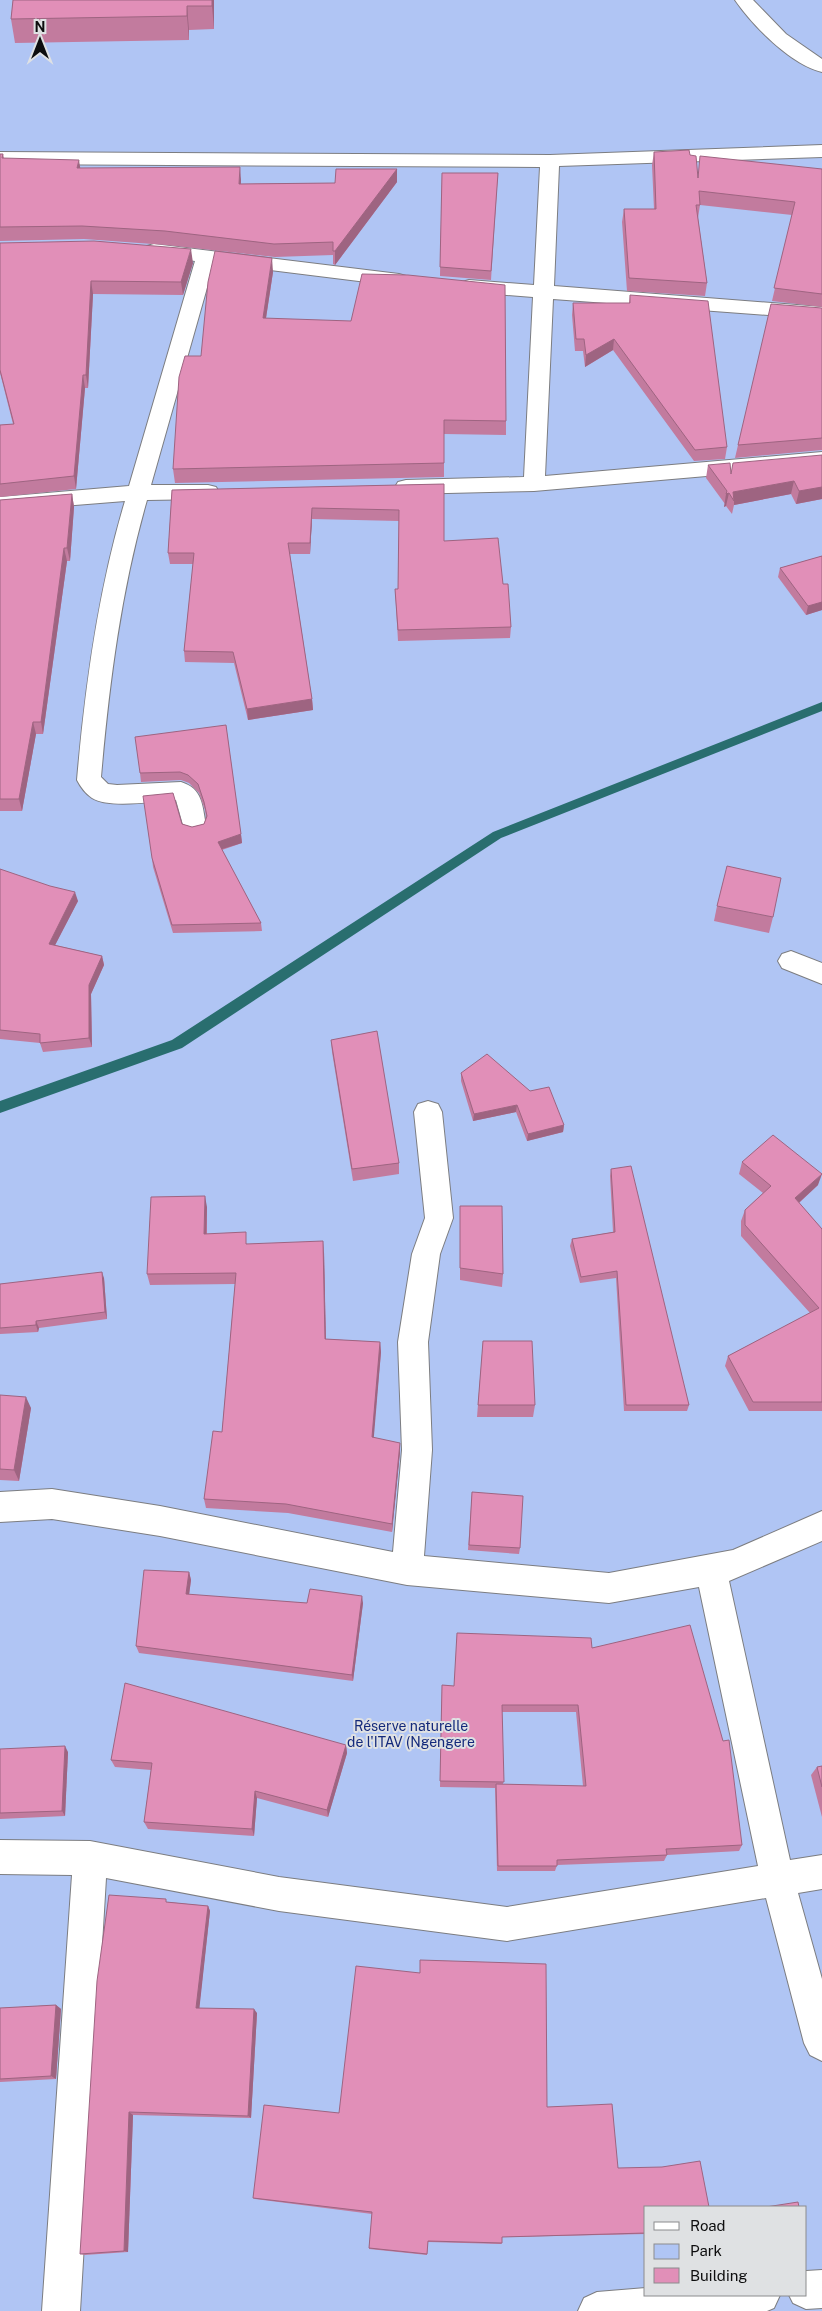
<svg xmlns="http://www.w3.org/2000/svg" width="822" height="2311" font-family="'Public Sans',sans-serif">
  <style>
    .green { fill: #b0c5f4; fill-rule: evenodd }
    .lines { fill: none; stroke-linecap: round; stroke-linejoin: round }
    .stream { fill: #296e6f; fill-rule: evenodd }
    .minor-casing { stroke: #7c7d80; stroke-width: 2 }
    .highway-casing { stroke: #7c7d80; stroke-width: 2 }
    .minor { fill: #fff; fill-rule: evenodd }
    .highway { fill: #fff; fill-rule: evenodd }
    .wall { fill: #c27b9e; fill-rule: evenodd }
    .shaded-wall { fill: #9e6481 }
    .building { fill: #e18fb8; stroke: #9e6481 }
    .labels { text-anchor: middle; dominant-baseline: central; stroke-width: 4; stroke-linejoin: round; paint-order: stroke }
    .park-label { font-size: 14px; fill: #13297b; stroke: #dfe1e3 }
  </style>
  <rect width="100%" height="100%" fill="#dfe1e3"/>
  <path class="green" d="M0,0H822V2311H0ZM646,2207H806V2295H646Z"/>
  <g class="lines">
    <polygon class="stream" points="822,702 822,711 501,838 182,1048 0,1113 0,1101 172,1040 493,832"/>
    <defs>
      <g id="minor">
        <polygon points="822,145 822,157 559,166 554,286 822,307 822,319 553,299 545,476 822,452 822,466 534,491 406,494 398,492 395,487 398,482 406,480 524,477 533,297 469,292 462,290 459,286 462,282 469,280 534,285 540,167 0,164 0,152 550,155"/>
        <path d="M154,244L399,274L406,276L409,280L406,284L399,286L214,263L151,485H208L216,487L219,492L216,497L208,499L147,500C121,590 109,685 101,777L108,784L117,785L181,782C203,789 202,805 206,825L203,832L194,834L185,832L176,800C156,801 109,809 92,798C86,794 80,786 77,780C85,687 98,591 125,501L0,511V497L129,486L195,261L147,254L144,250L147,246Z"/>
        <polygon points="791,951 822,963 822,984 782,968 778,961 782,954"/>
        <polygon points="428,1101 438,1104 442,1112 453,1218 440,1254 428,1342 432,1450 424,1556 609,1573 733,1550 822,1511 822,1541 729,1581 790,1860 822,1855 822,1889 798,1893 822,1979 822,2061 810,2055 804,2043 766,1898 507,1941 279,1911 106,1878 80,2311 42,2311 72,1875 0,1874 0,1840 90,1841 279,1877 507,1907 758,1866 699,1587 609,1603 407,1585 160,1536 52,1519 0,1522 0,1492 52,1489 160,1506 393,1552 402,1450 398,1342 412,1254 425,1218 414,1112 418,1104"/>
        <polygon points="822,2270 822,2308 806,2309 793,2303 789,2295 806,2295 806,2271"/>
        <polygon points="646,2288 646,2295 780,2295 774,2308 767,2311 578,2311 584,2298 597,2292"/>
      </g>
      <path id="highway" d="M735,0H753L786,34L822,59V72C791,65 753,26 735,0Z"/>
    </defs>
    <use href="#minor" class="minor-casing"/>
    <use href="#highway" class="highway-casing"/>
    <use href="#minor" class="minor"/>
    <use href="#highway" class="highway"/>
  </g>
  <g class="wall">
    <polygon points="13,0 214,0 214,29 189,30 189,40 15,43 11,19"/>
    <polygon points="654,152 690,155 698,177 822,169 822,307 772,301 792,215 700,205 698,218 707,283 705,296 627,291 622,222 624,209 654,209 652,165"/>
    <polygon points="0,154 3,154 4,158 80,168 241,180 241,184 335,183 397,169 397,182 335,265 333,264 333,255 275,257 166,245 84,239 0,241"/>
    <polygon points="442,173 498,173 491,280 440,276"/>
    <polygon points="0,243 193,263 183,295 93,294 88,388 85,388 76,489 0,497 0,425 13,424 0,373"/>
    <polygon points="273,272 266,318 506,421 506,435 444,434 444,477 175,483 173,469 201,356"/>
    <polygon points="630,295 727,447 725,459 694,461 613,350 585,367 583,351 575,351 572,315 573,303 629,303"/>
    <polygon points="822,308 822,450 735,458 738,445"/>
    <polygon points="822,455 822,499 796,504 791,494 734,505 732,514 726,506 724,507 725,504 706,478 708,465 731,474"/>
    <polygon points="444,484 444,541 503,584 511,627 510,638 398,641 395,589 398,589 399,521 312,519 310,554 290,554 312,699 313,710 248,720 234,663 185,662 184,651 193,564 170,564 168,553 172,490"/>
    <polygon points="72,494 74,507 70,561 67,561 43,734 36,734 22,811 0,811 0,500"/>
    <polygon points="822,556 822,610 806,615 778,577 780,568"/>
    <polygon points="226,725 242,843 222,850 261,923 262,931 173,933 153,867 152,858 182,824 192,827 204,824 206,817 205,810 199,793 189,783 181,780 141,782 140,773"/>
    <polygon points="0,869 78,901 55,945 102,956 104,965 91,994 92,1047 43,1052 40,1043 0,1039"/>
    <polygon points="717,906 773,917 769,933 714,921"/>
    <polygon points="331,1040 399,1163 399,1174 353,1181 332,1052"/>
    <polygon points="461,1073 564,1125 563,1132 527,1141 516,1112 473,1121 461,1081"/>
    <polygon points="742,1162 818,1185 799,1203 822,1229 822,1411 749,1411 725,1366 728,1356 810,1313 741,1236 741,1221 745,1210 763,1193 739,1174"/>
    <polygon points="611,1169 689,1405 687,1411 624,1411 616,1278 580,1283 570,1246 572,1239 613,1232 610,1176"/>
    <polygon points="460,1206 503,1274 502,1287 460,1280"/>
    <polygon points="207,1207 207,1234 248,1244 324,1252 326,1339 380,1342 381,1352 373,1438 400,1443 400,1452 392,1532 288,1513 206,1508 204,1499 222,1432 235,1284 150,1285 147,1274"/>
    <polygon points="104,1278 107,1319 39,1328 38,1332 0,1334 0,1284"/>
    <polygon points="483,1341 535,1405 533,1417 477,1417"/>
    <polygon points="0,1395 31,1408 19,1481 0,1480"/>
    <polygon points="472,1492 520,1548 519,1554 468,1550"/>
    <polygon points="189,1572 191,1580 189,1595 307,1603 363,1603 353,1681 139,1653 136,1646"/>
    <path d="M592,1648L742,1845L739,1851L667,1855L664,1861L557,1865L555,1871H497L495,1788L440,1787L442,1685L454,1686ZM502,1712H576L583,1786L503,1784Z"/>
    <polygon points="346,1745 347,1753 328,1817 257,1798 254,1836 148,1829 144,1822 151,1770 115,1767 111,1760"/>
    <polygon points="0,1749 68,1752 65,1816 0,1819"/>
    <polygon points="822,1766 822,1817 811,1775 817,1767"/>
    <polygon points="168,1902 208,1906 210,1911 199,2008 257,2013 251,2118 133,2115 128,2252 85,2255 80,2254"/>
    <polygon points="56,2005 61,2009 56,2079 0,2082 0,2008"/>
    <polygon points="547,2107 618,2168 646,2207 646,2234 502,2237 502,2243 501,2244 428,2242 427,2255 369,2249 369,2248 372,2214 255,2199 253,2198 339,2113"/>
  </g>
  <g class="shaded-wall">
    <polygon points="212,0 214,0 214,29 212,6"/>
    <polygon points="187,6 189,30 189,40 187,16"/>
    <polygon points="79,160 81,173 77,168"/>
    <polygon points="240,167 241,180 240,197 239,184"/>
    <polygon points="397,169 397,182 335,265 335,251"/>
    <polygon points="191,249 193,263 183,295 181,282"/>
    <polygon points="272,258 273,272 264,331 263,318"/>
    <polygon points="91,281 93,294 88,388 86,375"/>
    <polygon points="614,339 613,350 585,367 586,355"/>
    <polygon points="83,375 85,388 76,489 74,476"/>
    <polygon points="794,481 791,494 734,505 734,501 733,492"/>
    <polygon points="822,487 822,499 796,504 799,491"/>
    <polygon points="729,493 726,506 724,507 726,494"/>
    <polygon points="72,494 74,507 70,561 67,548"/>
    <polygon points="312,508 312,519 310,554 310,543"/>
    <polygon points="64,548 67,561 43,734 41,722"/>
    <polygon points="822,602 822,610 806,615 808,606"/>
    <polygon points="312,699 313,710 248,720 247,709"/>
    <polygon points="33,722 36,734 22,811 19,799"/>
    <polygon points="241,834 242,843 219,850 218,842"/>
    <polygon points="75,892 78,901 51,953 49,944"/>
    <polygon points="102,956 104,965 91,994 92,1047 89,1038 89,985"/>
    <polygon points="517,1105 516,1112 473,1121 474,1114"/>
    <polygon points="564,1125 563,1132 527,1141 528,1134"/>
    <polygon points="822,1174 818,1185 792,1209 795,1198"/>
    <polygon points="205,1196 207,1207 206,1245 204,1234"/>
    <polygon points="323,1241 324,1252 326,1349 325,1339"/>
    <polygon points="102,1272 104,1278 107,1319 105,1312"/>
    <polygon points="36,1321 39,1328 38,1332 36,1325"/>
    <polygon points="380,1342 381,1352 373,1447 372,1437"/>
    <polygon points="26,1397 31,1408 19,1481 14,1470"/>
    <polygon points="400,1443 400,1452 392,1532 392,1524"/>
    <polygon points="189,1572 191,1580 188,1602 186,1594"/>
    <polygon points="362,1596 363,1603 353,1681 352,1675"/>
    <polygon points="346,1745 347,1753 328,1817 327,1810"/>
    <polygon points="65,1746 68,1752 65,1816 62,1811"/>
    <polygon points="255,1791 257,1798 254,1836 252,1829"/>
    <polygon points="208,1906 210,1911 199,2012 196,2008"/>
    <polygon points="56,2005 61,2009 56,2079 51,2076"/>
    <polygon points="254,2009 257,2013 251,2118 248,2116"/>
    <polygon points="129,2112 133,2115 128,2252 124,2251"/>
  </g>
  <g class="building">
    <polygon points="13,0 212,0 212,6 187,6 187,16 11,19"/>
    <polygon points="689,150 690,155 696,156 698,178 700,156 822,169 822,294 774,288 795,202 699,191 700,205 696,205 707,283 629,278 624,209 656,209 654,152"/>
    <polygon points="0,154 3,154 2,158 79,160 77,168 240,167 239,184 335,183 336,169 397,169 335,251 333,251 333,242 274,244 165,231 82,226 0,227"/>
    <polygon points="442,173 498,173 491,271 440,267"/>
    <polygon points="94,241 191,249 181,282 91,281 86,375 83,375 74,476 0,484 0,425 14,424 0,370 0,243"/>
    <polygon points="215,251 272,258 263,318 351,321 362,274 408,275 505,285 506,421 444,420 444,463 173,469 179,377 185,356 201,356 208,282"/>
    <polygon points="630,295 708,301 727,447 695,450 614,339 586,355 584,339 576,339 573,303 630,303"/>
    <polygon points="771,304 822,308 822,438 738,445"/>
    <polygon points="822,455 822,487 799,491 794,481 733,492 734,501 729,493 726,494 727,491 708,465 730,463 731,474 733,463"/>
    <polygon points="444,484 444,541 498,538 503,584 508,584 511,627 398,630 395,589 398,589 399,510 312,508 310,543 288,543 312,699 247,709 233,652 184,651 194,553 168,553 172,490"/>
    <polygon points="72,494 67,548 64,548 41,722 33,722 19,799 0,799 0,500"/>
    <polygon points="822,556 822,602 808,606 780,568"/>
    <polygon points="226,725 241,834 218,842 261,923 172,925 152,858 143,796 173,793 182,824 192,827 204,824 207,816 204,802 198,784 188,775 180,772 140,773 135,737"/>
    <polygon points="727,866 781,878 773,917 717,906"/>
    <polygon points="0,869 50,886 75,892 49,944 102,956 89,985 89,1038 40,1043 40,1034 0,1030"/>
    <polygon points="377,1031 399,1163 352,1169 331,1040"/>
    <polygon points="487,1054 530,1091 549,1087 564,1125 528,1134 517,1105 474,1114 461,1073"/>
    <polygon points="773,1135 822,1174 795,1198 822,1229 822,1402 753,1402 728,1356 819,1308 745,1225 745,1210 771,1186 742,1162"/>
    <polygon points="631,1166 689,1405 626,1405 617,1271 581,1277 572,1239 615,1232 611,1169"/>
    <polygon points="205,1196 204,1234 246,1232 246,1244 323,1241 325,1339 380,1342 372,1437 400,1443 392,1524 286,1504 204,1499 213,1431 222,1432 236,1273 147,1274 151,1197"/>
    <polygon points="460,1206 502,1206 503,1274 460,1268"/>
    <polygon points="102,1272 105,1312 36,1321 36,1325 0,1328 0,1284"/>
    <polygon points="483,1341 532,1341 535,1405 478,1405"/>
    <polygon points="0,1395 26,1397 14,1470 0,1469"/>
    <polygon points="472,1492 523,1496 520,1548 469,1545"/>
    <polygon points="144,1570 189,1572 186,1594 307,1603 310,1589 362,1596 352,1675 136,1646"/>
    <polygon points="690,1625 723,1741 729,1740 742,1845 666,1849 667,1855 557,1860 557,1866 498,1866 496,1784 586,1786 578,1705 502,1705 504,1782 440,1781 442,1685 454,1686 457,1633 591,1638 592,1648"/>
    <polygon points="125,1683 346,1745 327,1810 255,1791 252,1829 144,1822 152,1763 111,1760"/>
    <polygon points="65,1746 62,1811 0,1813 0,1749"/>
    <polygon points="822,1766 822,1787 817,1767"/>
    <polygon points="109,1895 166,1899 166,1902 208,1906 196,2008 254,2009 248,2116 129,2112 124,2251 80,2254 97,1981"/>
    <polygon points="420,1960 546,1964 547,2107 612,2104 618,2168 662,2167 700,2161 709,2207 646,2207 646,2233 502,2237 502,2243 428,2241 427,2254 369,2248 372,2212 253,2198 264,2105 339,2113 356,1966 420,1973"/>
    <polygon points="56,2005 51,2076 0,2079 0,2008"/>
    <polygon points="798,2202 799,2207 766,2207"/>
  </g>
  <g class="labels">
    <g class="park-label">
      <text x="411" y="1726">Réserve naturelle<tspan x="411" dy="16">de l'ITAV (Ngengere</tspan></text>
    </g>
  </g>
  <rect x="644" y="2206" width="162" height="90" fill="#dfe1e3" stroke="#8b8c8e"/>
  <rect x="654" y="2222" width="25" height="8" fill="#ffffff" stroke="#8b8c8e"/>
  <text x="690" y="2231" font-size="15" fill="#0d0d0e">Road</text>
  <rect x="654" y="2244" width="25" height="15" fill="#b0c5f4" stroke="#8b8c8e"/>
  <text x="690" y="2256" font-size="15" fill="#0d0d0e">Park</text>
  <rect x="654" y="2268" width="25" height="15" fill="#e18fb8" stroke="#8b8c8e"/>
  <text x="690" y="2281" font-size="15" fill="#0d0d0e">Building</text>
  <g transform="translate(40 40)" stroke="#dfe1e3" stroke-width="4" paint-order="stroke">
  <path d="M0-4L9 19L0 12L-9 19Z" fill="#0d0d0e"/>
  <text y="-8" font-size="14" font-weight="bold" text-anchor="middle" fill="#0d0d0e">N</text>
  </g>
</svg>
